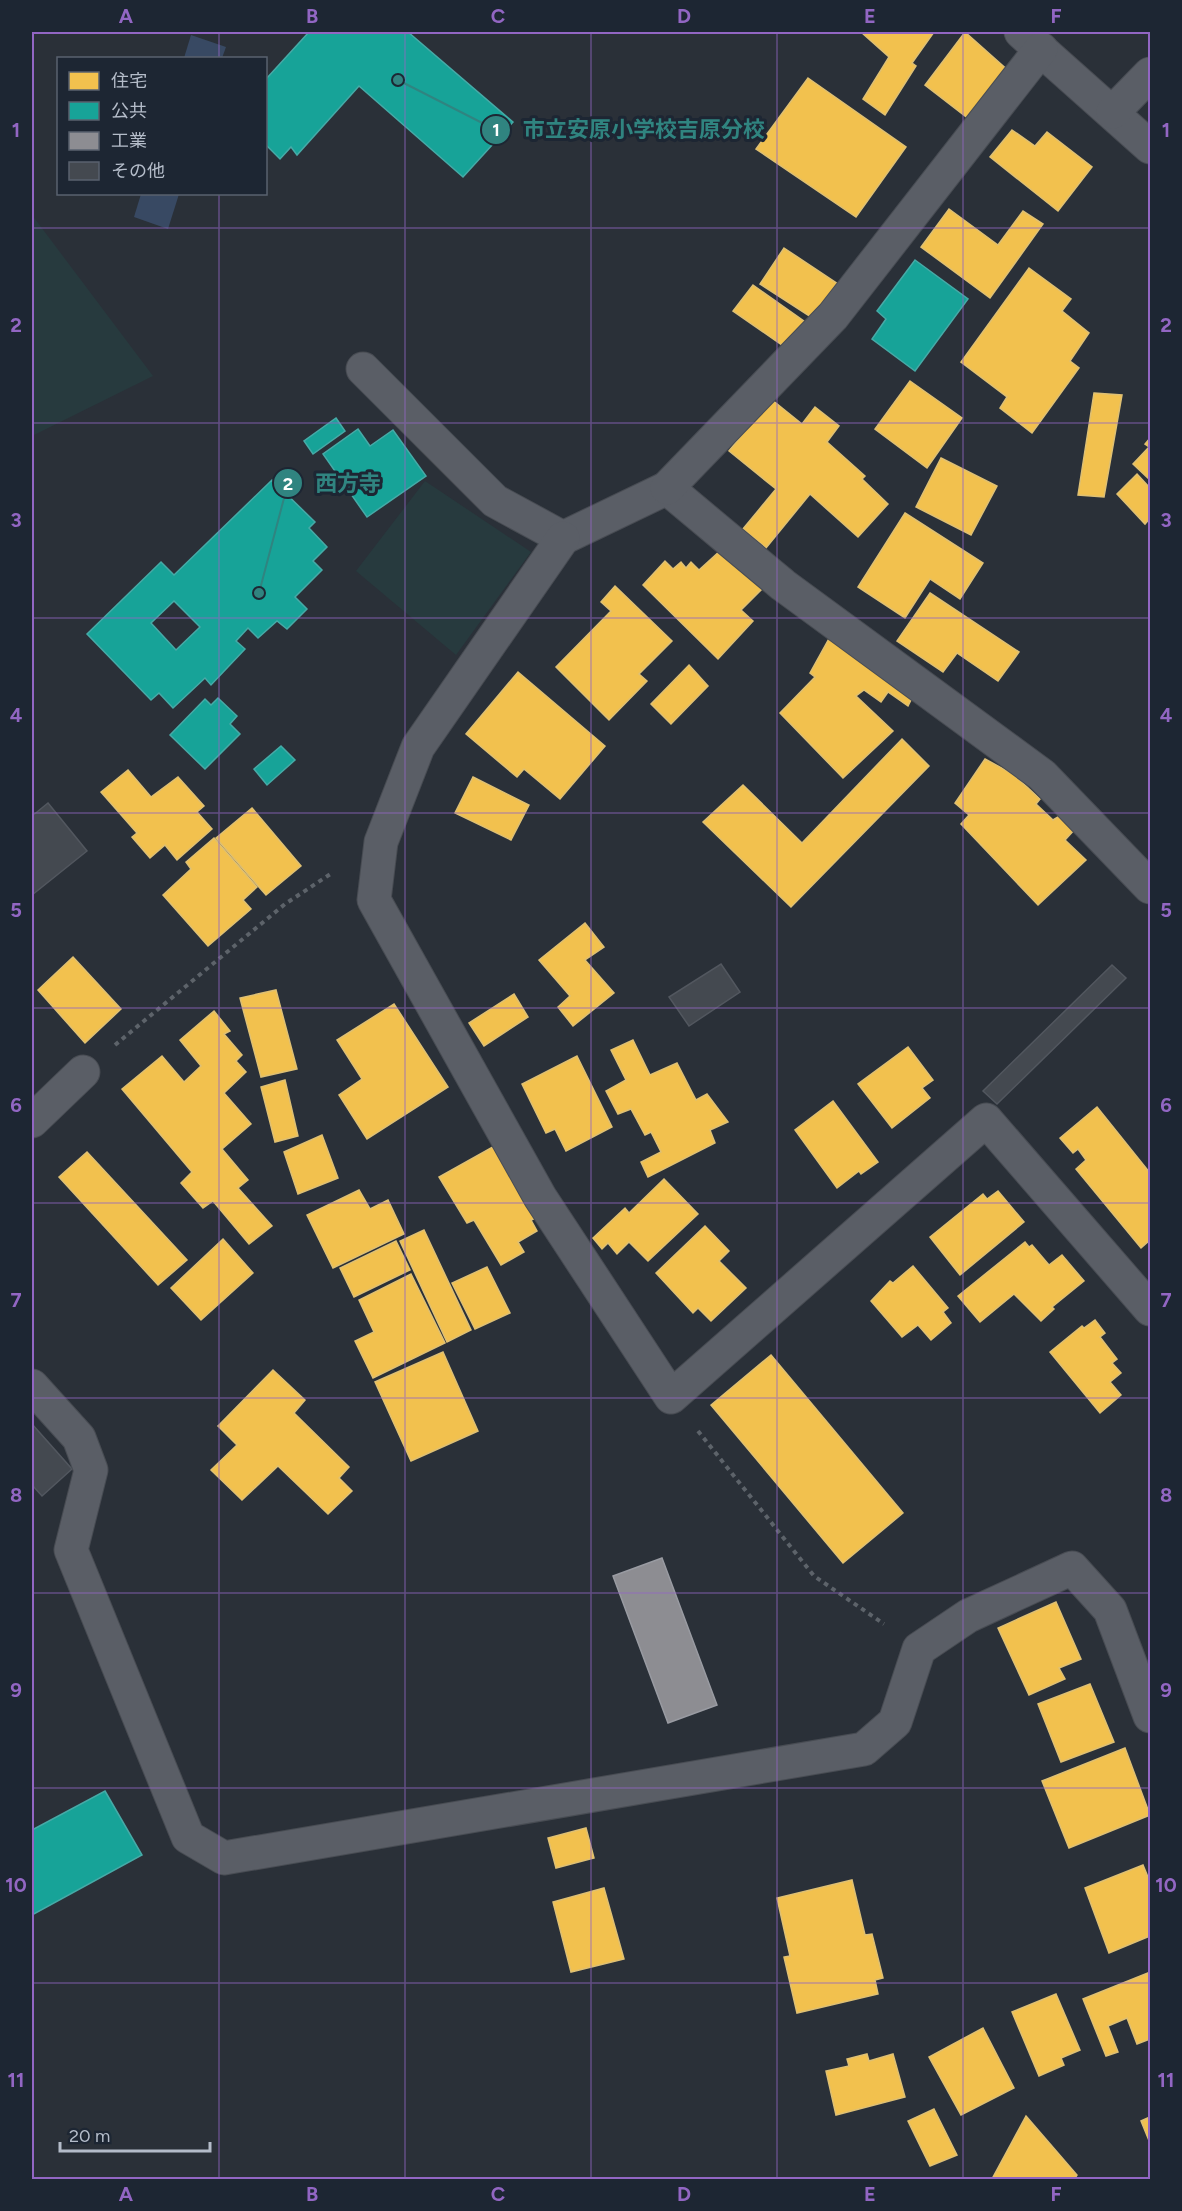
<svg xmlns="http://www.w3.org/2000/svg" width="1182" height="2211" font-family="Figtree,'Noto Sans JP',sans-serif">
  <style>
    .green { fill: #273a3e }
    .water { fill: #384963 }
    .homes { fill: #f2c14e; stroke: #dfc073; stroke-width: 1.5 }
    .public { fill: #17a398; stroke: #46aaa7; stroke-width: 1.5; fill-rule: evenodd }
    .industry { fill: #8d8d92; stroke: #999ba2; stroke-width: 1.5 }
    .building { fill: #444950; stroke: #52575f; stroke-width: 1.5 }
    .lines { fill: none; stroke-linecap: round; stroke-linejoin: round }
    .minor-casing { stroke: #484c53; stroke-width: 35 }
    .path { stroke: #5d636a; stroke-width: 4; stroke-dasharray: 4.5 4.5; stroke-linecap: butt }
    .minor { stroke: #5a5e66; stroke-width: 33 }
    .grid { fill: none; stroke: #9266c3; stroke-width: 1.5; stroke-opacity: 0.55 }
    .leader { fill: none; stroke: #308480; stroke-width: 2 }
    .callout-dot { fill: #308480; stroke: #1d2633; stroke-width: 2 }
    .mark-label { font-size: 18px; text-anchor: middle; font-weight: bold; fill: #fff }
    .callout-label { font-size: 22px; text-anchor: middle; font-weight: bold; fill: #308480; stroke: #1d2633; stroke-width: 6; stroke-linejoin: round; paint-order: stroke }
    .neatline { fill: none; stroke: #9266c3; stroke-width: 2 }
    .grid-label { font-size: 20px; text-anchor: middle; font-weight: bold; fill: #9266c3 }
  </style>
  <rect width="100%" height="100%" fill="#2a3038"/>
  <g class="green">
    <polygon points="32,215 153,376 32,436"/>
    <polygon points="425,481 531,552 456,655 356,571"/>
  </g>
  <g class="water">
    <polygon points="191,35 226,47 222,58 184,58"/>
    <polygon points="141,194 179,194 168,229 134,217"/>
  </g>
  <g class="homes">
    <polygon points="861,32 934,32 912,63 916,66 885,115 863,99 889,57"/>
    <polygon points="965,32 1010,72 974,123 925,85"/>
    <polygon points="808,78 906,147 856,217 756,149"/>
    <polygon points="1012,130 1035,146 1047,132 1092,167 1058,211 990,157"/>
    <polygon points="949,209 998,245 1023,211 1043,224 990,298 921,247"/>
    <polygon points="784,248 838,284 814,319 760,284"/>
    <polygon points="1029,268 1071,299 1062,311 1089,333 1070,361 1079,368 1032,433 1000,408 1007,397 961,362"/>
    <polygon points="753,285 808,324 789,350 733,311"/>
    <polygon points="910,381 962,418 927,468 875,429"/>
    <polygon points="1094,393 1122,395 1104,497 1078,495"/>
    <polygon points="771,399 802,424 815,407 839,426 827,442 865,476 862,479 888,504 858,537 810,494 766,548 743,529 776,489 729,451"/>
    <polygon points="1150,438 1150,480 1133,464 1149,447 1145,444"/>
    <polygon points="941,458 997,486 971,535 916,507"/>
    <polygon points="1137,474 1150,488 1150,518 1145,524 1117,494"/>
    <polygon points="905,513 983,563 960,599 930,579 905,618 858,587"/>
    <polygon points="721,550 762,589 741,610 753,621 718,659 643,585 665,561 673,569 681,562 686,568 691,562 699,570"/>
    <polygon points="615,586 672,641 639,674 647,681 609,720 556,667 611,611 601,602"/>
    <polygon points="930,593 1019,652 998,681 957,653 943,672 897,641"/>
    <polygon points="831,635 916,690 908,706 888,692 881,702 864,690 856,696 893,731 843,778 780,713 815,677 810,673"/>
    <polygon points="689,665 708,686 671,724 651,704"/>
    <polygon points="518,672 605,746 560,799 524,769 517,777 466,734"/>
    <polygon points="902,739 929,766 791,907 703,822 743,785 802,843"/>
    <polygon points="985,759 1013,774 1040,799 1036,804 1053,820 1063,814 1076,828 1065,840 1086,860 1038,905 961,824 969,815 955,803"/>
    <polygon points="128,770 151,797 178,777 204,806 197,812 212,829 177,860 165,845 150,858 132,837 137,833 101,792"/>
    <polygon points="473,777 529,805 511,840 455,813"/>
    <polygon points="252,808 301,866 266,895 216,838"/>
    <polygon points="214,838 257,887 243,900 251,909 208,946 163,895 191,869 186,862"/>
    <polygon points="585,923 604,947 585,960 614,993 573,1026 558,1007 570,996 539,960"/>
    <polygon points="73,957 121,1009 85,1043 38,990"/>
    <polygon points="276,990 297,1069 261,1077 240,998"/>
    <polygon points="514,994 528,1017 484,1046 469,1023"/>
    <polygon points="394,1004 448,1087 367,1139 339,1095 362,1079 337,1040"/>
    <polygon points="214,1011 230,1031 224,1034 242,1055 236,1061 246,1072 224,1093 251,1124 222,1149 248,1180 238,1188 272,1226 249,1244 213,1201 203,1208 181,1183 192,1172 122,1089 162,1056 184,1082 201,1066 180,1040"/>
    <polygon points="633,1040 650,1075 677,1063 696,1100 707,1094 728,1122 710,1130 715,1143 648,1177 641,1162 661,1152 651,1132 645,1135 631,1109 618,1114 606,1091 626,1080 611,1050"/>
    <polygon points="908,1047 933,1080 922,1088 930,1098 892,1128 858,1084"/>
    <polygon points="577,1056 612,1127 566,1151 555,1129 546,1133 522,1084"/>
    <polygon points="285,1080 298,1136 275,1142 261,1087"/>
    <polygon points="833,1101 878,1162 861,1174 859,1171 837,1188 795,1130"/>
    <polygon points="1097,1107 1150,1173 1150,1240 1141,1248 1076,1169 1086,1160 1078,1149 1073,1153 1060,1138"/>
    <polygon points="322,1135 338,1178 298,1194 284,1152"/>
    <polygon points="498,1144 536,1218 531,1220 537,1231 518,1242 524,1252 501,1265 474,1220 467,1223 439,1177"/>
    <polygon points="87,1152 187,1260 158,1285 59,1177"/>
    <polygon points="664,1179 698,1214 648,1261 629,1242 617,1254 608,1243 602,1249 593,1238 625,1208 629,1213"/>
    <polygon points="359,1190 370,1209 388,1200 404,1234 333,1268 307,1215"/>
    <polygon points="998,1191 1024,1222 960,1275 930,1237 983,1194 987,1199"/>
    <polygon points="705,1226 729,1251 719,1261 746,1288 711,1321 698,1308 693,1313 656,1273"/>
    <polygon points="424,1230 471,1330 447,1342 400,1241"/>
    <polygon points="223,1239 253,1273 201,1320 171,1288"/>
    <polygon points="396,1241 410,1270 354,1297 340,1268"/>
    <polygon points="1025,1242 1029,1247 1032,1245 1049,1265 1062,1255 1084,1281 1052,1307 1054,1309 1041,1321 1014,1294 980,1322 958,1296"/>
    <polygon points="913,1266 948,1308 943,1312 951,1323 931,1340 918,1325 902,1337 871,1301 890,1281 893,1283"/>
    <polygon points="487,1267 510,1313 475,1329 452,1283"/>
    <polygon points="411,1274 445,1343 373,1378 355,1341 374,1332 359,1300"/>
    <polygon points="1095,1320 1105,1333 1100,1337 1117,1359 1112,1363 1121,1373 1110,1382 1121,1395 1100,1413 1050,1352 1082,1326 1084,1328"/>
    <polygon points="443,1352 478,1431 411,1461 375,1382"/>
    <polygon points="771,1355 903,1513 843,1563 711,1405"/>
    <polygon points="273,1370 305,1400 294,1413 349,1467 339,1478 352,1491 328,1514 278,1466 242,1500 211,1470 237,1445 218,1426"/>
    <polygon points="1056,1602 1081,1659 1059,1668 1065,1679 1029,1695 998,1628"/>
    <polygon points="1090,1684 1114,1742 1061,1762 1038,1704"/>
    <polygon points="1125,1748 1150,1815 1069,1848 1042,1781"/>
    <polygon points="586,1828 594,1858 556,1868 548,1838"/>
    <polygon points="1143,1865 1150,1882 1150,1936 1109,1953 1085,1888"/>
    <polygon points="852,1880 865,1935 872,1934 883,1978 875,1980 878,1994 797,2013 784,1957 790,1956 777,1898"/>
    <polygon points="604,1888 624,1959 571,1972 553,1902"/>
    <polygon points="1150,1972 1150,2039 1137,2044 1127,2018 1108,2026 1118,2052 1106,2056 1083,1999"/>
    <polygon points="1056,1994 1080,2050 1061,2058 1064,2065 1039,2076 1012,2012"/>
    <polygon points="983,2028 1014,2088 961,2115 929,2057"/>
    <polygon points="867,2054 869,2061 893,2054 905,2097 836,2115 826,2071 849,2066 847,2059"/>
    <polygon points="934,2109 957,2155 930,2166 908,2121"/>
    <polygon points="1026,2116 1077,2175 1074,2180 992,2179"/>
    <polygon points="1150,2117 1150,2143 1141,2121"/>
  </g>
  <g class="public">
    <polygon points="309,32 408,32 513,122 463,177 359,86 297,155 291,147 280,159 266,145 266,79"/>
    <polygon points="915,260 968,299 915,371 872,339 886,319 877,311"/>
    <polygon points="336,418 345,431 313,454 304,441"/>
    <polygon points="358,429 370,446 393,430 426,476 367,517 323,454"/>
    <path d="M272,480L315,522L309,528L327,547L313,561L322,570L295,597L307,609L287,629L277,621L258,638L248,628L236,641L245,649L211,685L205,678L173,708L159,693L151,700L87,634L161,562L174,575ZM174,601L200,627L176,650L151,623Z"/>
    <polygon points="218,698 237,716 230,724 240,734 205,769 170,735 205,699 211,705"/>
    <polygon points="281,746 295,760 267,785 254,769"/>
    <polygon points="105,1791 142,1855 32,1915 32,1830"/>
  </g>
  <polygon class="industry" points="662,1558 717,1705 668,1723 613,1576"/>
  <g class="building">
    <polygon points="48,803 87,851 32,895 32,816"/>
    <polygon points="721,964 740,992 689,1026 669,997"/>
    <polygon points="1112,965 1126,978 997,1104 983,1091"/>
    <polygon points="32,1424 72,1469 42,1496 32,1485"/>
  </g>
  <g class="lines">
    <defs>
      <g id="minor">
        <polyline points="1021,32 1150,147"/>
        <polyline points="1113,112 1150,74"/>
        <polyline points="363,369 495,501 563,538 667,488 783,585 1042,775 1150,887"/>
        <polyline points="667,488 833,316 1041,49"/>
        <polyline points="563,538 418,747 381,842 374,900 540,1197 671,1397 986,1120 1150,1309"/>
        <polyline points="32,1121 83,1072"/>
        <polyline points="32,1386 79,1438 91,1470 71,1550 188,1837 224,1858 864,1749 895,1722 919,1649 968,1616 1072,1568 1110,1610 1150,1716"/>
      </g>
    </defs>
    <use href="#minor" class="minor-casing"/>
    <g class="path">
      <polyline points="115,1045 285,904 332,873"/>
      <polyline points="698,1431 814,1576 884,1624"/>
    </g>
    <use href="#minor" class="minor"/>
  </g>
  <path class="grid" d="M219,32V58M405,32V2180M591,32V2180M777,32V2180M963,32V2180M219,194V2180M32,228H1150M32,423H1150M32,618H1150M32,813H1150M32,1008H1150M32,1203H1150M32,1398H1150M32,1593H1150M32,1788H1150M32,1983H1150"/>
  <path class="leader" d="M398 80L496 130M259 593L288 483"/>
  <g class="callout-dot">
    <circle cx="398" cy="80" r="6"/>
    <circle cx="259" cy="593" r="6"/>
    <circle cx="496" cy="130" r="15"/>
    <circle cx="288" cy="483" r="15"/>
  </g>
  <g class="mark-label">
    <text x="496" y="136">1</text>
    <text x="288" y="490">2</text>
  </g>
  <g class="callout-label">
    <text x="644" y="137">市立安原小学校吉原分校</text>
    <text x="348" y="491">西方寺</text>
  </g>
  <rect width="1182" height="2211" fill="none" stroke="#1d2633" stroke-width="66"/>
  <rect x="57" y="57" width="210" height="138" fill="#1d2633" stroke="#59626f" stroke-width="1.5"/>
  <rect x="69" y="72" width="30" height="18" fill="#f2c14e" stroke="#59626f" stroke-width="1.5"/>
  <text x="111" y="87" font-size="18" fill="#b4bcc9">住宅</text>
  <rect x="69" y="102" width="30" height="18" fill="#17a398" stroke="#59626f" stroke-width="1.5"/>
  <text x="111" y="117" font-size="18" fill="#b4bcc9">公共</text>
  <rect x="69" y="132" width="30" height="18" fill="#8d8d92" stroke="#59626f" stroke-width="1.5"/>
  <text x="111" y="147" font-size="18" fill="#b4bcc9">工業</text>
  <rect x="69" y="162" width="30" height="18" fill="#444950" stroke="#59626f" stroke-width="1.5"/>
  <text x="111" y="177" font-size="18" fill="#b4bcc9">その他</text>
  <path d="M60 2142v9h150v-9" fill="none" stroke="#b4bcc9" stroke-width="3"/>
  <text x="69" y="2142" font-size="18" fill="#b4bcc9" stroke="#1d2633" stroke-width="4.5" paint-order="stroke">20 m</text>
  <rect x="33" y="33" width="1116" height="2145" class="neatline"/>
  <g class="grid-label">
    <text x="126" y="23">A</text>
    <text x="312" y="23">B</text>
    <text x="498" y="23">C</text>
    <text x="684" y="23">D</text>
    <text x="870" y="23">E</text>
    <text x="1056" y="23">F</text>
    <text x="16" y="137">1</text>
    <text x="1166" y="137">1</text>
    <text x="16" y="332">2</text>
    <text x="1166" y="332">2</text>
    <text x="16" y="527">3</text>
    <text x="1166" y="527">3</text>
    <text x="16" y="722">4</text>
    <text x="1166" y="722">4</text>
    <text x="16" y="917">5</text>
    <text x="1166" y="917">5</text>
    <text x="16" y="1112">6</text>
    <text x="1166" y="1112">6</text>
    <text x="16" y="1307">7</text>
    <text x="1166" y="1307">7</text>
    <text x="16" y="1502">8</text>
    <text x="1166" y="1502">8</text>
    <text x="16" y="1697">9</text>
    <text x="1166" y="1697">9</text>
    <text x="16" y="1892">10</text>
    <text x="1166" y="1892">10</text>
    <text x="16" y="2087">11</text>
    <text x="1166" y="2087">11</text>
    <text x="126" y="2201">A</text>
    <text x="312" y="2201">B</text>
    <text x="498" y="2201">C</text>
    <text x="684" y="2201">D</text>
    <text x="870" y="2201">E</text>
    <text x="1056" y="2201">F</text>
  </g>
</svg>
